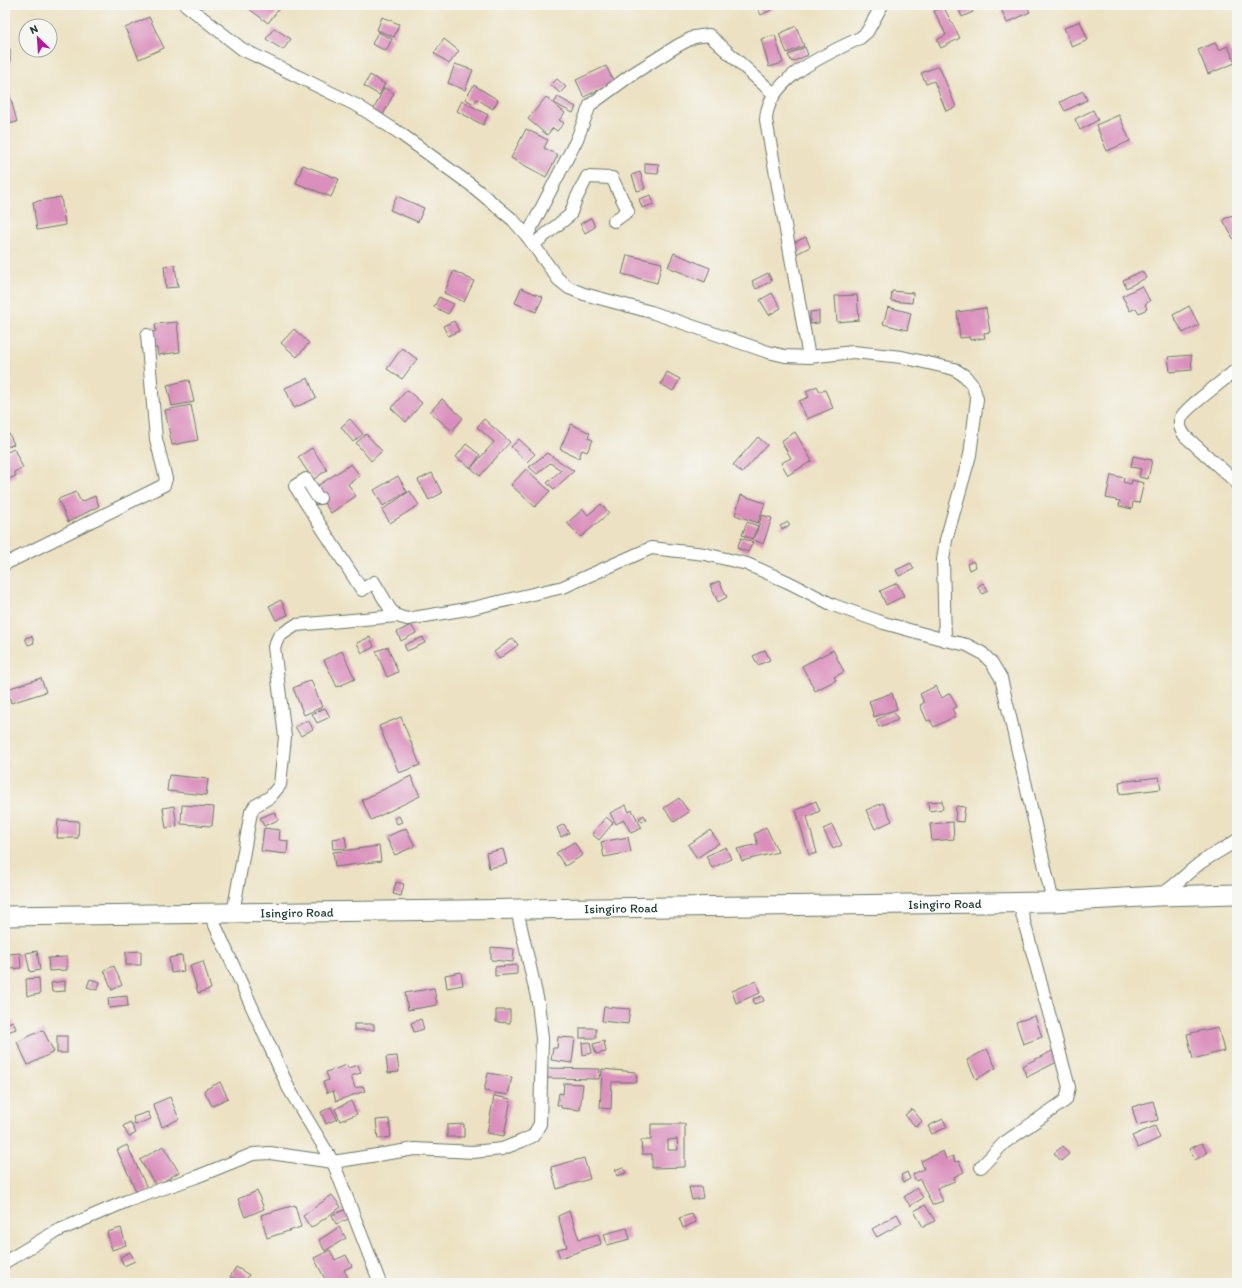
<svg xmlns="http://www.w3.org/2000/svg" width="1242" height="1288" font-family="Itim,sans-serif">
  <style>
    .building { fill: #da8fbc; fill-rule: evenodd }
    .lines { fill: none; stroke-linecap: round; stroke-linejoin: round }
    .street-casing { stroke: #677766; stroke-width: 14 }
    .primary-casing { stroke: #677766; stroke-width: 21 }
    .street { stroke: #fff; stroke-width: 12 }
    .primary { stroke: #fff; stroke-width: 19 }
    .labels { text-anchor: middle; dominant-baseline: central; stroke-width: 3; stroke-linejoin: round; paint-order: stroke }
    .street-label { font-size: 13px; fill: #1f3d34; stroke: #f6f6f2 }
  </style>
  <rect width="100%" height="100%" fill="#f6f6f2"/>
  <filter id="ink" filterUnits="userSpaceOnUse"><feTurbulence type="fractalNoise" baseFrequency=".025" numOctaves="2"/><feDisplacementMap in="SourceGraphic" scale="8" xChannelSelector="R" yChannelSelector="G"/><feConvolveMatrix kernelMatrix="1 2 1 2 8 2 1 2 1" color-interpolation-filters="sRGB"/></filter>
  <filter id="wash" filterUnits="userSpaceOnUse"><feTurbulence type="fractalNoise" baseFrequency=".012" numOctaves="4" result="noise"/><feDisplacementMap in="SourceGraphic" scale="16" xChannelSelector="R" yChannelSelector="G"/><feGaussianBlur stdDeviation="0.9" result="paint"/><feColorMatrix in="noise" values="0 0 0 0 0 0 0 0 0 0 0 0 0 0 0 0 0 1.4 0 .05"/><feComposite in="paint" operator="in"/></filter>
  <g filter="url(#wash)">
    <rect width="100%" height="100%" fill="#ece2c3"/>
    <g id="blocks">
      <g class="building">
        <polygon points="244,5 282,5 268,23"/>
        <polygon points="756,5 771,5 773,9 761,15"/>
        <polygon points="957,5 970,5 973,12 962,17"/>
        <polygon points="1015,5 1026,5 1030,12 1007,23 1002,11"/>
        <polygon points="943,6 960,38 941,48 937,40 946,35 934,11"/>
        <polygon points="149,17 164,48 139,59 125,28"/>
        <polygon points="382,17 399,24 394,37 377,30"/>
        <polygon points="1080,21 1088,40 1072,47 1064,28"/>
        <polygon points="796,26 804,46 787,53 779,34"/>
        <polygon points="274,28 291,39 283,50 266,39"/>
        <polygon points="378,32 392,39 386,51 372,44"/>
        <polygon points="775,35 783,63 769,67 761,39"/>
        <polygon points="444,39 459,51 449,64 434,53"/>
        <polygon points="1215,43 1219,50 1228,46 1235,63 1208,74 1198,50"/>
        <polygon points="805,47 808,55 792,62 788,55"/>
        <rect x="5" y="49" width="5" height="15"/>
        <polygon points="455,64 473,70 465,90 448,83"/>
        <polygon points="606,66 614,82 584,97 576,80"/>
        <polygon points="939,66 956,107 946,111 934,81 926,84 921,73"/>
        <polygon points="370,75 385,84 379,95 364,86"/>
        <polygon points="557,79 566,87 560,93 551,85"/>
        <polygon points="474,85 498,100 493,109 477,99 474,104 465,99"/>
        <polygon points="8,88 17,122 5,125 5,89"/>
        <polygon points="384,88 394,93 382,117 372,113"/>
        <polygon points="1083,91 1087,100 1065,111 1060,102"/>
        <polygon points="546,97 565,113 559,120 564,123 557,131 553,128 547,135 528,119"/>
        <polygon points="558,97 576,107 573,113 554,103"/>
        <polygon points="462,101 488,115 483,125 457,111"/>
        <polygon points="1093,110 1098,120 1080,130 1075,119"/>
        <polygon points="1119,115 1130,141 1107,151 1096,125"/>
        <polygon points="526,129 548,140 544,148 558,155 546,177 511,158"/>
        <polygon points="645,163 659,164 658,174 645,173"/>
        <polygon points="303,165 339,179 331,197 296,183"/>
        <polygon points="640,172 645,189 637,191 632,175"/>
        <polygon points="651,195 654,204 642,208 639,199"/>
        <polygon points="397,196 424,208 418,222 390,210"/>
        <polygon points="61,197 65,225 37,230 33,202"/>
        <polygon points="1231,215 1237,225 1237,239 1234,240 1223,220"/>
        <polygon points="591,218 595,227 585,233 580,224"/>
        <polygon points="806,237 810,247 796,254 791,244"/>
        <polygon points="674,253 710,268 705,282 668,267"/>
        <polygon points="627,255 662,263 657,283 622,274"/>
        <polygon points="175,265 178,287 166,288 164,266"/>
        <polygon points="454,271 474,281 464,302 444,293"/>
        <polygon points="1142,271 1146,278 1126,288 1123,280"/>
        <polygon points="768,273 772,281 756,289 752,281"/>
        <polygon points="1142,286 1150,301 1145,304 1147,309 1139,313 1136,308 1130,311 1122,296"/>
        <polygon points="521,288 543,297 536,312 515,303"/>
        <polygon points="892,291 913,293 912,303 891,301"/>
        <polygon points="772,293 781,308 769,315 760,300"/>
        <polygon points="857,295 859,320 837,322 835,296"/>
        <polygon points="439,297 454,304 448,314 434,307"/>
        <polygon points="1189,306 1199,325 1183,333 1173,315"/>
        <polygon points="888,307 911,313 907,330 883,324"/>
        <polygon points="986,308 990,332 984,333 985,338 970,340 969,337 960,338 957,312"/>
        <polygon points="819,311 819,323 810,324 810,312"/>
        <polygon points="454,321 459,331 448,336 443,326"/>
        <polygon points="177,322 180,352 158,355 157,348 154,348 152,332 156,331 155,324"/>
        <polygon points="294,329 309,343 297,357 281,343"/>
        <polygon points="402,348 417,359 402,379 387,369"/>
        <polygon points="1191,355 1192,370 1170,372 1168,357"/>
        <polygon points="667,372 680,379 673,391 661,384"/>
        <polygon points="308,378 316,398 294,408 285,388"/>
        <polygon points="189,380 194,402 172,406 167,385"/>
        <polygon points="817,386 820,392 825,390 833,408 807,419 799,401 809,397 806,391"/>
        <polygon points="407,390 422,403 406,422 391,408"/>
        <polygon points="442,399 463,418 452,431 430,412"/>
        <polygon points="191,405 198,440 172,445 165,410"/>
        <polygon points="350,419 363,434 353,442 341,427"/>
        <polygon points="484,419 510,442 480,476 471,468 494,442 477,427"/>
        <polygon points="571,424 590,433 588,438 593,440 587,452 582,450 579,458 560,449"/>
        <polygon points="795,432 812,461 788,475 781,463 791,458 781,441"/>
        <polygon points="9,434 14,444 5,448 5,435"/>
        <polygon points="366,434 382,451 371,461 356,443"/>
        <polygon points="758,437 767,445 742,473 733,465"/>
        <polygon points="519,439 535,454 527,462 511,447"/>
        <polygon points="466,444 480,455 471,468 456,457"/>
        <polygon points="1237,445 1237,460 1232,458"/>
        <polygon points="312,448 327,470 313,480 298,457"/>
        <polygon points="14,449 23,468 14,472 16,476 6,480 5,453"/>
        <polygon points="547,453 574,471 554,489 547,483 561,470 550,463 537,474 529,467"/>
        <polygon points="1133,456 1152,460 1148,479 1139,477 1141,469 1131,467"/>
        <polygon points="351,464 360,476 348,484 356,496 331,513 314,488"/>
        <polygon points="526,469 550,491 535,507 511,485"/>
        <polygon points="432,473 442,493 429,500 418,480"/>
        <polygon points="1111,475 1124,478 1123,482 1131,484 1132,480 1144,483 1139,503 1133,502 1132,509 1119,506 1120,501 1106,498"/>
        <polygon points="398,476 407,492 383,506 374,490"/>
        <polygon points="410,491 419,505 390,523 382,510"/>
        <polygon points="76,492 81,502 95,496 99,506 68,522 58,499"/>
        <polygon points="741,495 765,503 758,523 735,515"/>
        <polygon points="601,504 609,513 581,537 567,523 583,509 588,515"/>
        <polygon points="762,515 772,518 763,544 754,540"/>
        <polygon points="747,522 758,526 752,539 742,535"/>
        <polygon points="788,522 790,525 782,529 780,526"/>
        <polygon points="741,538 753,542 748,552 737,548"/>
        <polygon points="973,561 976,567 969,570 967,564"/>
        <polygon points="911,563 914,569 899,576 896,570"/>
        <polygon points="719,581 727,597 718,602 710,585"/>
        <polygon points="897,583 904,596 886,605 880,591"/>
        <polygon points="983,583 988,590 983,594 977,587"/>
        <polygon points="281,600 288,615 276,620 269,606"/>
        <polygon points="411,625 416,633 401,641 397,632"/>
        <polygon points="32,636 34,643 28,645 25,638"/>
        <polygon points="370,637 374,647 362,653 357,643"/>
        <polygon points="423,637 425,643 407,651 404,645"/>
        <polygon points="513,638 518,645 499,659 494,652"/>
        <polygon points="388,647 398,672 387,677 376,651"/>
        <polygon points="765,650 770,660 758,665 753,656"/>
        <polygon points="833,650 844,672 834,677 836,680 815,691 802,666"/>
        <polygon points="342,651 355,679 337,687 324,660"/>
        <polygon points="41,678 46,692 11,703 7,689"/>
        <polygon points="311,680 322,707 304,715 293,688"/>
        <polygon points="936,686 942,698 950,693 957,707 952,709 956,716 934,727 930,720 927,721 920,705 924,703 920,694"/>
        <polygon points="892,693 897,709 874,717 869,701"/>
        <polygon points="325,708 330,717 317,723 312,714"/>
        <polygon points="894,712 898,720 879,727 876,720"/>
        <polygon points="401,717 420,765 399,773 379,726"/>
        <polygon points="308,720 313,729 301,736 295,727"/>
        <polygon points="169,775 208,779 206,795 167,791"/>
        <polygon points="411,776 420,796 371,820 362,800"/>
        <polygon points="1159,777 1161,789 1120,794 1119,782"/>
        <polygon points="679,798 689,812 674,822 664,808"/>
        <polygon points="816,801 820,811 807,817 817,853 809,855 796,810"/>
        <polygon points="942,801 943,809 929,811 928,802"/>
        <polygon points="883,803 892,821 875,829 866,810"/>
        <polygon points="182,805 214,807 212,826 181,824"/>
        <polygon points="626,805 629,812 632,810 642,828 631,833 624,820 616,824 610,813"/>
        <polygon points="174,806 177,826 166,828 163,808"/>
        <polygon points="956,806 965,807 963,822 955,821"/>
        <polygon points="274,812 278,820 264,826 260,818"/>
        <polygon points="644,815 646,820 642,822 639,818"/>
        <polygon points="399,816 402,822 397,824 394,818"/>
        <polygon points="606,817 613,823 599,840 592,834"/>
        <polygon points="58,820 79,821 78,838 57,838"/>
        <polygon points="953,822 954,839 932,841 930,824"/>
        <polygon points="564,824 569,833 561,837 557,828"/>
        <polygon points="832,825 842,845 833,849 823,829"/>
        <polygon points="766,827 778,852 742,861 737,849 758,844 754,834"/>
        <polygon points="264,828 280,830 279,840 288,841 287,854 261,851"/>
        <polygon points="406,828 415,846 395,855 386,837"/>
        <polygon points="710,830 719,843 697,858 688,845"/>
        <polygon points="345,837 347,848 333,849 332,839"/>
        <polygon points="628,837 631,852 604,857 601,842"/>
        <polygon points="574,842 583,855 565,866 556,853"/>
        <polygon points="379,846 381,861 335,867 333,852"/>
        <polygon points="726,847 731,859 712,868 706,856"/>
        <polygon points="503,849 507,864 489,868 486,853"/>
        <polygon points="396,882 404,884 401,896 393,894"/>
        <polygon points="491,947 514,949 513,962 491,960"/>
        <polygon points="37,951 40,970 30,972 26,953"/>
        <polygon points="141,951 141,965 126,965 126,952"/>
        <polygon points="20,953 21,968 10,969 9,954"/>
        <polygon points="182,955 184,971 171,973 169,958"/>
        <polygon points="67,957 67,970 49,971 48,958"/>
        <polygon points="203,961 211,989 198,993 190,965"/>
        <polygon points="517,965 517,974 495,976 495,967"/>
        <polygon points="114,966 122,985 112,990 104,970"/>
        <polygon points="461,972 463,985 447,988 445,975"/>
        <polygon points="39,978 40,994 27,996 26,979"/>
        <polygon points="90,979 100,982 97,990 87,987"/>
        <polygon points="65,981 65,991 52,992 51,983"/>
        <polygon points="756,981 760,993 736,1003 732,991"/>
        <polygon points="434,988 437,1005 408,1010 405,993"/>
        <polygon points="127,996 128,1006 109,1008 108,998"/>
        <polygon points="762,996 764,1001 754,1004 753,999"/>
        <polygon points="604,1007 630,1009 628,1024 602,1021"/>
        <polygon points="496,1010 510,1010 510,1023 496,1022"/>
        <polygon points="1035,1016 1042,1037 1023,1044 1016,1022"/>
        <polygon points="421,1019 424,1029 414,1032 411,1023"/>
        <polygon points="13,1021 16,1029 5,1033 5,1024"/>
        <rect x="354" y="1024" width="20" height="6"/>
        <polygon points="1218,1027 1224,1051 1193,1059 1187,1034"/>
        <rect x="580" y="1028" width="16" height="10"/>
        <polygon points="43,1030 54,1052 28,1065 17,1042"/>
        <rect x="57" y="1036" width="10" height="17"/>
        <polygon points="558,1037 575,1038 572,1063 551,1060 553,1048 557,1048"/>
        <polygon points="604,1041 606,1052 596,1054 593,1044"/>
        <polygon points="590,1042 592,1053 583,1055 582,1043"/>
        <polygon points="987,1049 996,1068 976,1079 967,1060"/>
        <polygon points="1052,1051 1057,1062 1027,1077 1022,1066"/>
        <polygon points="397,1056 399,1072 388,1073 386,1057"/>
        <polygon points="347,1065 348,1068 358,1065 361,1073 351,1076 355,1088 363,1086 365,1091 336,1101 333,1091 327,1093 323,1082 329,1080 326,1072"/>
        <polygon points="544,1068 600,1069 599,1079 544,1078"/>
        <polygon points="602,1069 636,1072 637,1082 612,1082 611,1109 600,1108"/>
        <polygon points="488,1073 512,1077 508,1095 484,1091"/>
        <polygon points="220,1082 228,1098 212,1106 204,1090"/>
        <polygon points="564,1083 583,1084 580,1110 561,1108 561,1105 557,1105 559,1093 563,1094"/>
        <polygon points="494,1096 511,1099 504,1136 487,1133"/>
        <polygon points="170,1097 179,1119 162,1127 153,1104"/>
        <polygon points="351,1101 357,1114 340,1121 335,1109"/>
        <polygon points="1153,1101 1158,1120 1137,1125 1132,1107"/>
        <polygon points="331,1107 337,1119 326,1124 321,1112"/>
        <polygon points="912,1109 922,1121 916,1127 905,1115"/>
        <polygon points="148,1112 151,1119 135,1125 133,1117"/>
        <polygon points="389,1119 391,1137 378,1139 376,1120"/>
        <polygon points="943,1119 947,1127 932,1134 928,1126"/>
        <polygon points="130,1122 136,1133 129,1137 123,1126"/>
        <polygon points="464,1124 464,1137 447,1137 447,1125"/>
        <path d="M651,1124H685V1167L652,1168V1154H642L641,1140H651ZM677,1139L678,1150H668V1140Z"/>
        <polygon points="1155,1126 1160,1138 1138,1148 1132,1136"/>
        <polygon points="1202,1143 1207,1153 1195,1160 1189,1149"/>
        <polygon points="127,1145 148,1190 138,1195 117,1150"/>
        <polygon points="163,1146 179,1172 156,1186 140,1160"/>
        <polygon points="1063,1146 1069,1154 1061,1161 1054,1153"/>
        <polygon points="943,1151 946,1159 953,1156 955,1162 959,1161 964,1172 954,1177 955,1181 937,1188 943,1201 932,1205 920,1179 916,1181 913,1174 924,1169 921,1161"/>
        <polygon points="584,1158 590,1179 557,1189 551,1167"/>
        <polygon points="623,1167 626,1173 617,1176 615,1170"/>
        <polygon points="907,1172 910,1179 904,1182 901,1175"/>
        <polygon points="689,1187 701,1187 703,1198 692,1200"/>
        <polygon points="917,1188 923,1198 910,1206 904,1197"/>
        <polygon points="257,1191 264,1209 245,1217 238,1199"/>
        <polygon points="332,1195 341,1207 311,1228 303,1216"/>
        <polygon points="295,1205 301,1227 267,1238 261,1215"/>
        <polygon points="925,1205 935,1221 923,1227 914,1211"/>
        <polygon points="347,1209 351,1218 336,1224 332,1215"/>
        <polygon points="569,1211 579,1239 598,1234 601,1244 560,1258 557,1249 567,1247 558,1216"/>
        <polygon points="692,1214 696,1222 683,1228 679,1218"/>
        <polygon points="897,1214 902,1223 877,1237 872,1229"/>
        <polygon points="339,1227 346,1238 325,1251 319,1240"/>
        <polygon points="121,1228 126,1245 112,1250 107,1232"/>
        <polygon points="627,1228 630,1239 607,1245 604,1234"/>
        <polygon points="330,1250 335,1260 346,1255 352,1266 344,1270 348,1278 338,1283 327,1283 314,1258"/>
        <polygon points="130,1252 135,1261 124,1266 120,1257"/>
        <polygon points="236,1267 249,1275 244,1283 230,1277"/>
      </g>
    </g>
  </g>
  <g filter="url(#ink)">
    <use href="#blocks" fill-opacity="0" stroke="#677766" stroke-width="1"/>
    <g class="lines">
      <defs>
        <g id="street">
          <polyline points="186,5 242,49 358,106 401,134 471,185 513,220 527,236 558,279 569,288 584,294 651,312 768,352 785,356 809,357 853,352 902,357 954,369 965,376 973,386 977,399 970,455 946,540 943,560 945,640"/>
          <polyline points="527,236 577,139 590,105 631,75 677,46 694,37 709,35 774,94"/>
          <polyline points="534,244 570,215 576,199 587,177 612,178 628,211 614,221"/>
          <path d="M809,357L766,120C767,78 827,54 860,38L867,32L882,5"/>
          <path d="M1237,369C1227,378 1184,409 1181,418C1178,425 1181,430 1185,436L1237,483"/>
          <polyline points="320,498 318,498 306,479 295,486 362,590 374,582 390,609 397,616 407,619 473,608 563,587 651,548 705,554 747,564 788,582 833,605 884,623 945,640 967,645 982,653 992,663 1001,678 1053,902"/>
          <polyline points="5,564 164,485 166,479 156,439 147,335"/>
          <path d="M1162,894C1176,885 1186,874 1199,864C1211,855 1225,849 1237,840"/>
          <polyline points="233,913 251,812 255,806 270,797 280,785 285,737 274,647 279,636 296,625 397,616"/>
          <polyline points="210,914 289,1089 333,1162 380,1283"/>
          <polyline points="981,1167 1004,1143 1066,1100 1069,1087 1019,903"/>
          <polyline points="5,1262 55,1232 127,1201 196,1177 253,1154 270,1153 333,1162 415,1149 473,1152 502,1149 522,1141 533,1136 540,1124 542,1038 538,1002 517,910"/>
        </g>
        <g id="primary">
          <path id="s1" d="M5,916L1053,902L1159,896L1237,894"/>
        </g>
      </defs>
      <use href="#street" class="street-casing"/>
      <use href="#primary" class="primary-casing"/>
      <use href="#street" class="street"/>
      <use href="#primary" class="primary"/>
    </g>
  </g>
  <g class="labels">
    <g class="street-label">
      <text stroke="none"><textPath href="#s1" startOffset="940">Isingiro Road</textPath></text>
      <text stroke="none"><textPath href="#s1" startOffset="616">Isingiro Road</textPath></text>
      <text stroke="none"><textPath href="#s1" startOffset="292">Isingiro Road</textPath></text>
    </g>
  </g>
  <rect width="1242" height="1288" fill="none" stroke="#f6f6f2" stroke-width="20"/>
  <g transform="translate(38 38) rotate(335)"><circle r="19" fill="#f6f6f2" stroke="#a0aca6"/>
  <path d="M0-3L7 15L0 10L-7 15Z" fill="#b5179e"/>
  <text y="-6" font-size="11" font-weight="bold" text-anchor="middle" fill="#1f3d34">N</text>
  </g>
</svg>
